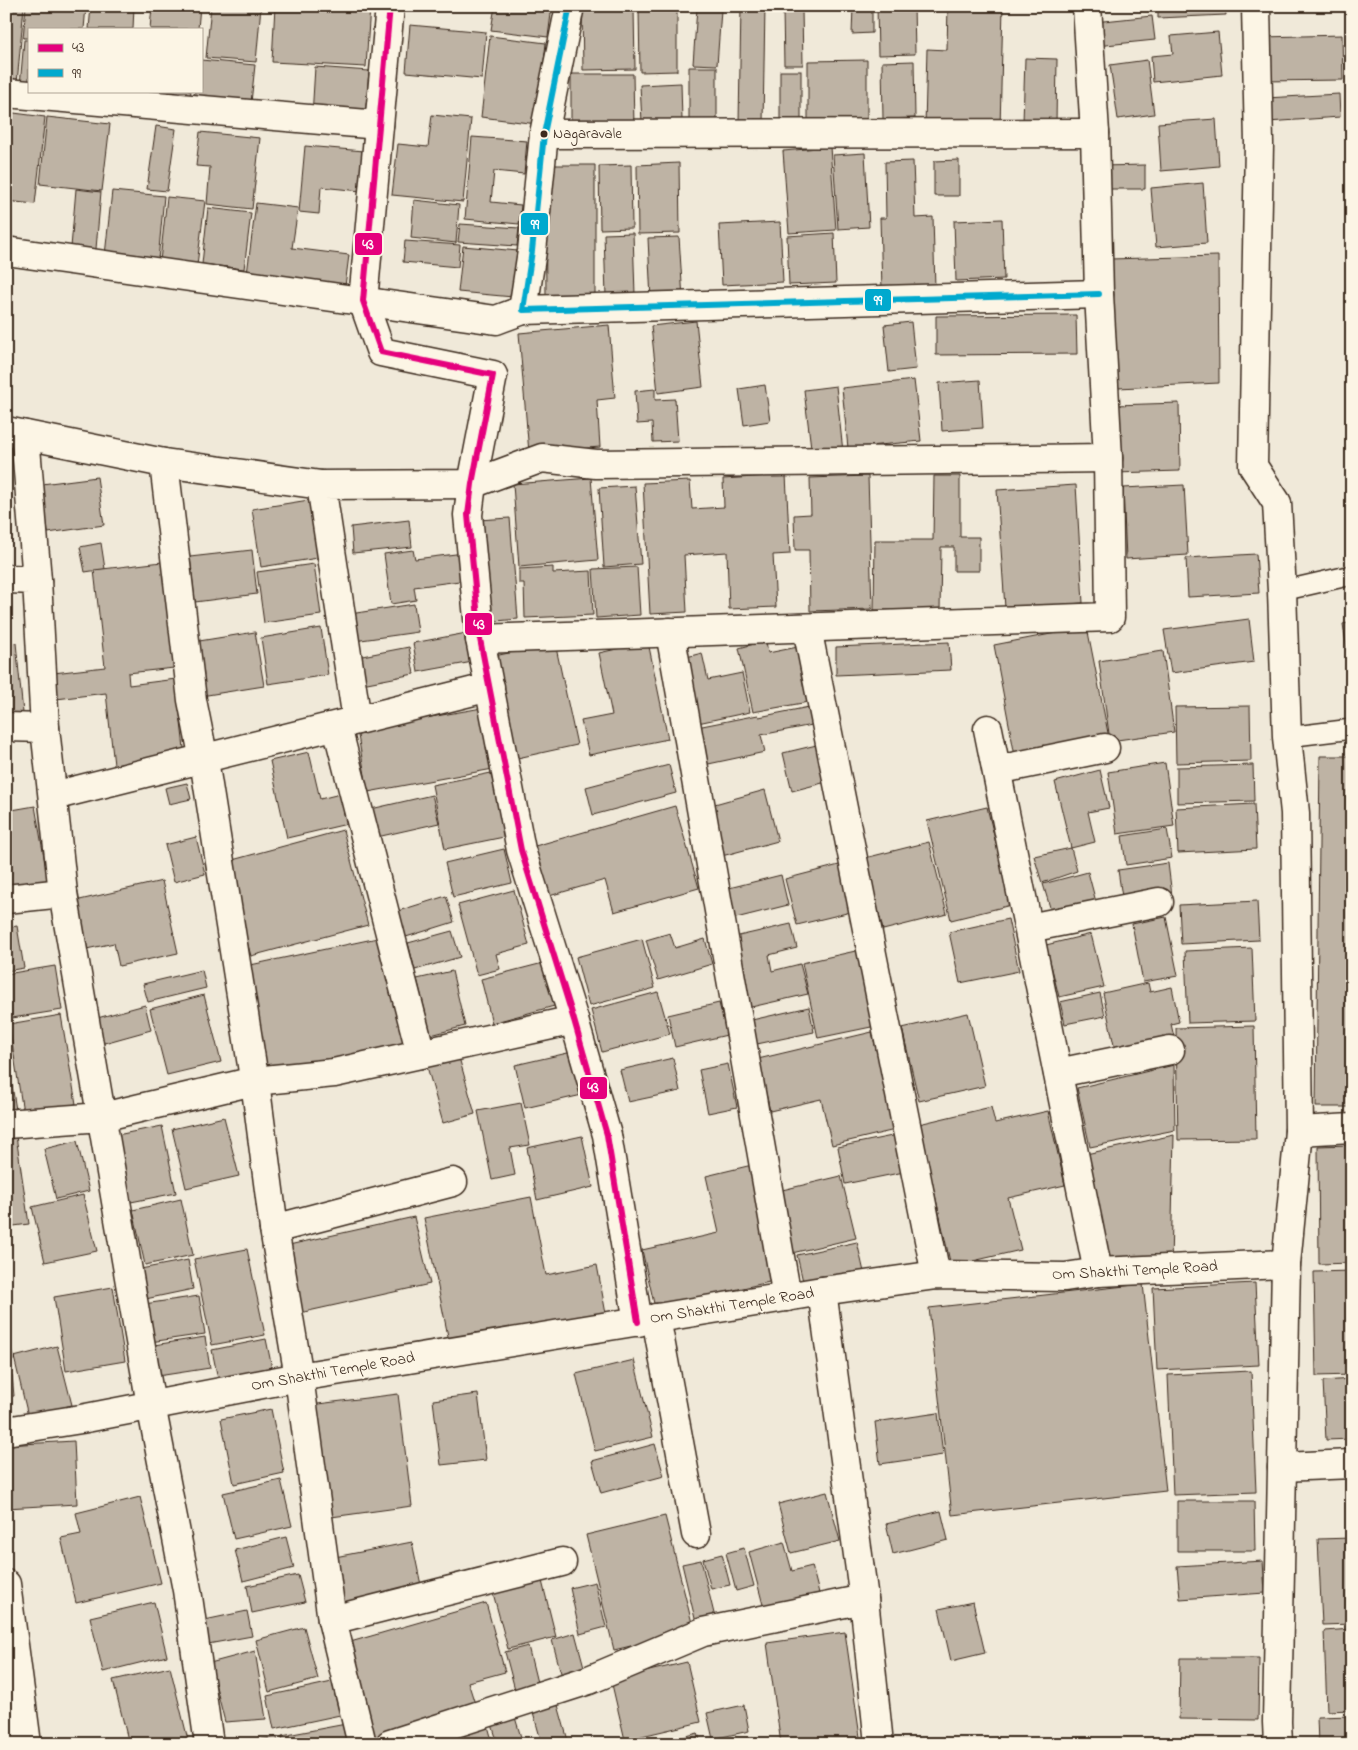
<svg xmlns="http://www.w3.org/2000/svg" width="1358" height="1750" font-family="'Indie Flower',sans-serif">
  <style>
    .building { fill: #beb3a4; stroke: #3b2a1e }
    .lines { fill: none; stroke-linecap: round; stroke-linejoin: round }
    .service-casing { stroke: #3b2a1e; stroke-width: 22 }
    .minor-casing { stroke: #3b2a1e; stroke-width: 31 }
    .service { stroke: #fcf5e5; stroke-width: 19 }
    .minor { stroke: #fcf5e5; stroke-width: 28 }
    .bus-1-casing { stroke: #fcf5e5; stroke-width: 10 }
    .bus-2-casing { stroke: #fcf5e5; stroke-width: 10 }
    .bus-1 { stroke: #e5007d; stroke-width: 6 }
    .bus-2 { stroke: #00a9ce; stroke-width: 6 }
    .bus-dot { fill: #3b2a1e; stroke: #fcf5e5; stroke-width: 2 }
    .labels { text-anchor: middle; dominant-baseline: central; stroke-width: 4; stroke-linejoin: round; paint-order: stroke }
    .bus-label { font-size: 15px; fill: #3b2a1e; stroke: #fcf5e5; text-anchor: start }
    .street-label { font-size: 16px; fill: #3b2a1e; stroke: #fcf5e5 }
    .line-badge { stroke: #fcf5e5; stroke-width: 2 }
    .badge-label { font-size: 14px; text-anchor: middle; font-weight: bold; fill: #fff }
  </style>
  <rect width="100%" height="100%" fill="#f0e9d9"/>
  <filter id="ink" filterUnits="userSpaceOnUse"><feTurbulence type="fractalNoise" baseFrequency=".02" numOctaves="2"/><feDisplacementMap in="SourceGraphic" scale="10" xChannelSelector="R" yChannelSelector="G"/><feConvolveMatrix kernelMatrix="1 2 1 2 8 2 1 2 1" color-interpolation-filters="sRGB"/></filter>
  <g filter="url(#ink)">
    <g class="building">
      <polygon points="6,6 24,6 17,83 6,83"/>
      <polygon points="26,6 86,6 84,29 29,29 29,38 23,38"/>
      <polygon points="91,6 134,6 133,29 89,29"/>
      <polygon points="152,6 200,6 198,29 150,29"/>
      <polygon points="211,6 261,6 256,62 206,58"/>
      <polygon points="275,6 370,6 366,67 272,62"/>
      <polygon points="495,6 552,6 548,37 491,30"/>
      <polygon points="741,6 765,6 763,123 739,123"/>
      <polygon points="853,6 872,6 872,33 852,34"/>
      <polygon points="877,6 914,6 915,54 878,55"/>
      <polygon points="948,6 1003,6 1000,128 925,126 927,49 947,50"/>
      <polygon points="1158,6 1225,6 1226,15 1158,18"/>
      <polygon points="697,8 721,10 717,65 693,64"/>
      <polygon points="634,9 635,69 583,70 582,10"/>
      <polygon points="639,9 677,9 677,71 640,72"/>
      <polygon points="783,10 802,10 803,65 784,65"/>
      <polygon points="1152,16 1155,40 1096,46 1094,22"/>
      <polygon points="410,25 486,32 482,79 406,72"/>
      <polygon points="1218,32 1222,75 1153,82 1151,56 1173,54 1171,36"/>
      <polygon points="1342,35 1343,80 1263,81 1262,37"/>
      <polygon points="490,36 546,43 537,124 481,117"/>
      <polygon points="24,40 29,40 29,87 20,86"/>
      <polygon points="1025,58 1057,59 1056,123 1023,122"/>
      <polygon points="201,60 255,65 250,112 193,107 195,91 201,91"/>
      <polygon points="867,60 867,130 808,130 808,61"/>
      <polygon points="1147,60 1154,114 1118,119 1110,65"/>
      <polygon points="914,61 915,118 883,119 882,62"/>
      <polygon points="315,67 369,71 365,119 312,116"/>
      <polygon points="689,67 717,67 717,127 689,128"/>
      <rect x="780" y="71" width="21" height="58"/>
      <polygon points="571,74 633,74 634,127 571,128"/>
      <polygon points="681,83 682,121 642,122 640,85"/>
      <polygon points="143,91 191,91 189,105"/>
      <polygon points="1339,94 1340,117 1268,122 1266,98"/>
      <polygon points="6,112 45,117 35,204 6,201"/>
      <polygon points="432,115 471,119 463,202 392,195 398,144 428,147"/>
      <polygon points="47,117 110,124 102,191 40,184"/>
      <polygon points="1216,119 1219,166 1161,171 1158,123"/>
      <polygon points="156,126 176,129 167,191 147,189"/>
      <polygon points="200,132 260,138 252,209 207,204 210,167 196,166"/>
      <polygon points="472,137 527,141 524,174 494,171 491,202 521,205 519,224 465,219"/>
      <polygon points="305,146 364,151 361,191 321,187 319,214 299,212"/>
      <polygon points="830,147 836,230 789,233 783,151"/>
      <polygon points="865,153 869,227 838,229 833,155"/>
      <polygon points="959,160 959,196 934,196 934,161"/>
      <polygon points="913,161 915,218 933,217 935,288 882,290 880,218 886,218 885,162"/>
      <polygon points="679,163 680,233 638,234 637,165"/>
      <polygon points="545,165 595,165 595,296 546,297"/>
      <polygon points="631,165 632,228 600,229 599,166"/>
      <polygon points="1145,165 1145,189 1102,189 1101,166"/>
      <polygon points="1203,183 1207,243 1156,247 1151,188"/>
      <polygon points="76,189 101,192 95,260 70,259"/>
      <polygon points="112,191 164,196 158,260 105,255"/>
      <polygon points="167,197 205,201 197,265 160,261"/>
      <polygon points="414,200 459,205 456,243 411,238"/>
      <polygon points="256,203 298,208 292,248 349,255 345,286 247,274"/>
      <polygon points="208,208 251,213 244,269 202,264"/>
      <polygon points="1002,219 1004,279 956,281 954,221"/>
      <polygon points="780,222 783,282 722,285 719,225"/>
      <polygon points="460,224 519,228 517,246 458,242"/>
      <polygon points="633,233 635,295 606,296 604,234"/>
      <polygon points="834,233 836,283 789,285 787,236"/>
      <polygon points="679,237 683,299 651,300 648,238"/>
      <polygon points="405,241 460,245 458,267 403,262"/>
      <polygon points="463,246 518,251 513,297 458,292"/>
      <polygon points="1218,256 1219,383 1118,388 1110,259"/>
      <polygon points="1076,315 1077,354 936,355 936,316"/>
      <polygon points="696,321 703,387 658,393 651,326"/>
      <polygon points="911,322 916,369 889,372 884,325"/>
      <polygon points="609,325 615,398 597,400 600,447 529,453 519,333"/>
      <polygon points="914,380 921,441 848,448 842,388"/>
      <polygon points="980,380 983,428 942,431 939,383"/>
      <polygon points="765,385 770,421 744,425 739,389"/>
      <polygon points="836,386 843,452 812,456 804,390"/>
      <polygon points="655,389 655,400 675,399 678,441 653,442 652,423 637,424 635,391"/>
      <polygon points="1179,403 1180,471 1115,473 1114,405"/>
      <polygon points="6,473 8,514 6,514"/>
      <polygon points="786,475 790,554 773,555 776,607 729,609 727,552 684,555 687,612 650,614 643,483 690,481 692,509 724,507 723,479"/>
      <polygon points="868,476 872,609 810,611 809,550 795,550 794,515 811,514 810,478"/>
      <polygon points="934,476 960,476 960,537 979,537 979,571 954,571 954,547 941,547 940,611 874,610 875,540 933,540"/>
      <polygon points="97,477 104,525 48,533 42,484"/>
      <polygon points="591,478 598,560 519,567 513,484"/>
      <polygon points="1076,485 1083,603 1005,608 997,490"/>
      <polygon points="1184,485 1188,555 1126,559 1123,488"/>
      <polygon points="635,486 641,564 604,567 599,488"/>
      <polygon points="309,500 318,558 261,567 252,509"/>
      <polygon points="510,518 518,619 486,622 478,520"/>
      <polygon points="409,520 412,547 353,553 351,527"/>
      <polygon points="6,523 7,523 8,573 6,574"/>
      <polygon points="101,543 105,569 85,572 80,547"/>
      <polygon points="252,550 257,594 195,602 190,557"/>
      <polygon points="413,550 415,559 464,553 467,580 414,587 416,600 391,604 384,554"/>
      <polygon points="1256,554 1259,593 1188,597 1186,558"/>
      <polygon points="162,562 174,668 128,673 129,685 176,679 185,757 114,765 106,693 48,700 45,674 105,667 94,570"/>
      <polygon points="314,564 321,615 264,623 257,572"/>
      <polygon points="553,567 553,573 591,571 593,615 525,618 524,583 519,583 519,569"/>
      <polygon points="637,567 640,615 596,618 593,569"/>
      <polygon points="414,604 418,632 354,641 350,614"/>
      <polygon points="1249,619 1254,662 1171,673 1164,630"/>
      <polygon points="1352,622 1352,682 1343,624"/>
      <polygon points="1087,627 1109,738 1015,756 994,645"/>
      <polygon points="321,628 328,675 268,684 261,638"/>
      <polygon points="255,632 264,686 201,696 193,642"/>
      <polygon points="472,632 478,661 418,672 413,643"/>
      <polygon points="766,641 768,653 798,647 808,702 753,712 739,648"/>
      <polygon points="648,642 668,739 589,755 581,721 612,715 599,653"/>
      <polygon points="949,642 951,670 836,675 836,647"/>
      <polygon points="16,643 23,713 6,715 6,644"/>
      <polygon points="555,643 577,745 513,759 490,657"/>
      <polygon points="409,647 414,674 362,684 357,657"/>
      <polygon points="1163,651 1174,732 1110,741 1099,661"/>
      <polygon points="702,653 708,680 742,673 750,712 693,724 679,659"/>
      <polygon points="1250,706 1251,761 1176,763 1175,707"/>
      <polygon points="809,707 812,725 761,735 765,752 699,766 692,728 758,715 759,717"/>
      <polygon points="482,708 493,769 368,792 357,730"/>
      <polygon points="825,743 834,780 792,791 783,753"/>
      <polygon points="309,752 320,799 340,794 347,824 287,838 270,761"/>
      <polygon points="1320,756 1352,756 1352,1107 1316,1107"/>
      <polygon points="1165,763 1174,826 1117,834 1108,772"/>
      <polygon points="669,765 676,793 593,815 586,787"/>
      <polygon points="1253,765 1254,801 1177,803 1177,767"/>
      <polygon points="1100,770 1109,808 1088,812 1095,842 1071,848 1055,782"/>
      <polygon points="491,773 504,837 445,849 432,785"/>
      <polygon points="187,783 191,799 169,804 165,788"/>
      <polygon points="765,790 778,841 718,857 704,807"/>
      <polygon points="432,795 439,823 377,837 371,809"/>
      <polygon points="1254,804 1256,849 1178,853 1176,808"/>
      <polygon points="35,806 49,885 6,892 6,811"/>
      <polygon points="675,806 699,888 614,912 605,880 542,898 528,848"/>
      <polygon points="987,807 1011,905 951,920 927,821"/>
      <polygon points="1167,829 1172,858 1126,865 1122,836"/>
      <polygon points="343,830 368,925 251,956 225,862"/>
      <polygon points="196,837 205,874 174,882 165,845"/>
      <polygon points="929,842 947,914 883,930 865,858"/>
      <polygon points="1071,848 1077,871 1042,883 1034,856"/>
      <polygon points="504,849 512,883 453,897 445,863"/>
      <polygon points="1168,863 1172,896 1123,904 1118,870"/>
      <polygon points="843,864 855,911 797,925 785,879"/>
      <polygon points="1088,872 1096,902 1052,914 1043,884"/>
      <polygon points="781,875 788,905 724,921 717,891"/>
      <polygon points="162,881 178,953 119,966 114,943 82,950 71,902"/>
      <polygon points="514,890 529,945 496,954 500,969 477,975 458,905"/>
      <polygon points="446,896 454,922 406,937 398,911"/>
      <polygon points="1257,901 1259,940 1181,944 1179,905"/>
      <polygon points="1166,917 1178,976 1143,982 1132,924"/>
      <polygon points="1008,919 1019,971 960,983 949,932"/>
      <polygon points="791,924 797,948 769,955 772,971 800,964 808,994 747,1008 730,938"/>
      <polygon points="17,926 24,968 6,971 6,928"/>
      <polygon points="452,931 460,957 415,970 408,943"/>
      <polygon points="670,933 675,948 705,939 712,964 658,980 646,940"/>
      <polygon points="1091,934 1104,987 1059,997 1046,945"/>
      <polygon points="387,936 410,1044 264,1075 241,967"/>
      <polygon points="642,939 655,988 589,1006 576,957"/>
      <polygon points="1252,948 1255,1021 1188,1023 1185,951"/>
      <polygon points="860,950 876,1026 818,1038 802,963"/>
      <polygon points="547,962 558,1005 492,1023 481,979"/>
      <polygon points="55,966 62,1010 6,1019 6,974"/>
      <polygon points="202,970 206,988 148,1002 143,984"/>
      <polygon points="452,971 465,1026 431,1035 417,979"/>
      <polygon points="1148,983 1150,992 1172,987 1179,1022 1171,1024 1174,1037 1115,1050 1103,993"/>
      <polygon points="658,992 670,1034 602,1052 591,1010"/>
      <polygon points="1100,993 1105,1016 1065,1024 1060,1002"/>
      <polygon points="204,995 221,1062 167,1075 150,1009"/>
      <polygon points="719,1003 727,1035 675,1047 668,1015"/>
      <polygon points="145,1005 151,1030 97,1045 90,1020"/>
      <polygon points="809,1007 814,1032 757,1044 752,1020"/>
      <polygon points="968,1013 985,1086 919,1101 902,1028"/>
      <polygon points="61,1015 76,1104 23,1112 9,1024"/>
      <polygon points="1254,1026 1256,1139 1178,1140 1176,1028"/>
      <polygon points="872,1032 895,1130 832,1145 821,1099 770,1111 758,1059"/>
      <polygon points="6,1048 16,1110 6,1111"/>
      <polygon points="572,1052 582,1095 525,1108 515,1065"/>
      <polygon points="458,1054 475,1114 443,1123 426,1063"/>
      <polygon points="673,1058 680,1091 628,1102 620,1070"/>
      <polygon points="728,1064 737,1107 708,1113 699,1070"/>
      <polygon points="1174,1065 1175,1130 1090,1147 1077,1088"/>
      <polygon points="521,1103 530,1145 510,1148 515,1175 492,1180 478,1111"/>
      <polygon points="991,1107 995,1123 1048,1111 1065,1185 1008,1198 1021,1250 951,1266 919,1124"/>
      <polygon points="224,1117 239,1176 186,1188 172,1129"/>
      <polygon points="162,1126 176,1193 126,1203 112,1136"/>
      <polygon points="897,1135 904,1172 845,1184 838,1147"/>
      <polygon points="1174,1135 1171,1263 1106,1268 1086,1154"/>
      <polygon points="16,1136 29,1224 6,1227 6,1137"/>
      <polygon points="582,1136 593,1187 537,1200 527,1148"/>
      <polygon points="77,1141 89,1191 56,1199 44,1149"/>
      <polygon points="1352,1145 1352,1263 1319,1264 1318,1146"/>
      <polygon points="752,1165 778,1280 655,1308 642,1250 719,1233 706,1176"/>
      <polygon points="841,1176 856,1238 792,1253 778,1191"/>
      <polygon points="83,1195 97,1251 45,1262 32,1207"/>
      <polygon points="531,1197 546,1275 597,1265 606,1314 450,1346 424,1218"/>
      <polygon points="181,1199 193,1255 145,1265 133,1210"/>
      <polygon points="414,1217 430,1284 295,1314 280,1247"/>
      <polygon points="857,1242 864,1272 804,1286 797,1255"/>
      <polygon points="247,1249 265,1335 212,1345 194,1259"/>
      <polygon points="188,1260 193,1289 136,1301 130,1271"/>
      <polygon points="1352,1271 1352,1375 1316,1376 1314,1272"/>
      <polygon points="1255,1283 1259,1365 1157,1370 1153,1288"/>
      <polygon points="1143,1284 1166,1491 952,1515 929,1308"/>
      <polygon points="113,1287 125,1361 66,1371 54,1297"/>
      <polygon points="199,1296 205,1334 150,1342 144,1304"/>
      <polygon points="6,1328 14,1360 6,1361"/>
      <polygon points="205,1337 210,1368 158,1376 154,1345"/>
      <polygon points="266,1339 274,1378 220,1389 212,1350"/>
      <polygon points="57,1346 72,1405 28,1416 14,1357"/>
      <polygon points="634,1360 653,1437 595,1451 576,1374"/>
      <polygon points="1251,1371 1256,1492 1173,1495 1168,1375"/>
      <polygon points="12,1375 14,1396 6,1397 6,1376"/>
      <polygon points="1352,1379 1352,1439 1326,1440 1323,1381"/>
      <polygon points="398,1394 412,1506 324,1518 310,1405"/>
      <polygon points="478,1394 486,1460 441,1465 433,1400"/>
      <polygon points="271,1409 284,1473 234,1484 221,1419"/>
      <polygon points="938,1413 943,1455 880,1464 875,1422"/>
      <polygon points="74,1441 77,1504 6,1508 6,1445"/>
      <polygon points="655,1444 664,1476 601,1493 592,1461"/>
      <polygon points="281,1480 292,1526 234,1539 223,1493"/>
      <polygon points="827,1492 840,1541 791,1553 778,1504"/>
      <polygon points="140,1497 161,1583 76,1603 61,1538 81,1534 76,1513"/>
      <polygon points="1177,1501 1254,1501 1255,1551 1177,1551"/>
      <polygon points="941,1511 948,1540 893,1554 886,1524"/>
      <polygon points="665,1516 694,1631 614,1650 586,1535"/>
      <polygon points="286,1537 294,1568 243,1581 235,1550"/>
      <polygon points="1352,1538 1352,1624 1322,1625 1318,1539"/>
      <polygon points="412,1542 422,1590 339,1607 330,1558"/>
      <polygon points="784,1542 792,1571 812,1566 821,1601 766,1616 749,1552"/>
      <polygon points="744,1548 754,1586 736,1591 726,1553"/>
      <polygon points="722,1554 730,1585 711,1589 703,1559"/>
      <polygon points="701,1560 716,1622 697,1627 682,1564"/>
      <polygon points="1263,1561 1265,1593 1180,1599 1177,1566"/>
      <polygon points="298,1575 305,1602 252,1613 247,1586"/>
      <polygon points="542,1581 556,1637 508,1649 493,1593"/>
      <polygon points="595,1582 606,1627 580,1634 570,1588"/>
      <polygon points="154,1602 167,1656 103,1672 90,1617"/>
      <polygon points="973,1602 985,1653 951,1661 939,1609"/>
      <polygon points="486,1603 505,1672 468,1682 476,1707 475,1712 369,1743 340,1645"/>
      <polygon points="247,1611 252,1636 208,1644 200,1621"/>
      <polygon points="304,1627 318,1679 269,1692 256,1640"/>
      <polygon points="1352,1629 1352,1710 1327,1711 1324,1631"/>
      <polygon points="845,1632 861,1744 781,1744 767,1643"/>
      <polygon points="575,1633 587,1678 564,1684 552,1640"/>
      <polygon points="528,1646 539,1691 517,1697 505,1652"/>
      <polygon points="255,1651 266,1719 225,1722 210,1663"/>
      <polygon points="1180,1658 1259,1658 1258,1720 1179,1719"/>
      <polygon points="687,1662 701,1722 625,1740 611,1680"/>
      <polygon points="170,1667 189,1744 129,1744 113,1680"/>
      <polygon points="332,1682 340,1715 274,1729 267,1696"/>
      <polygon points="556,1698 569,1744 542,1744 531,1705"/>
      <polygon points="744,1705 749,1731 713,1739 707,1713"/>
      <polygon points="514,1714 523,1744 498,1744 491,1721"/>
      <polygon points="1352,1716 1352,1744 1318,1744 1317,1717"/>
      <polygon points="346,1724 350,1744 283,1744 282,1736"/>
      <polygon points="488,1726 493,1744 467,1744 464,1734"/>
      <polygon points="458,1731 461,1744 435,1744"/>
      <polygon points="698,1733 701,1744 667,1744 667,1741"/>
      <polygon points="277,1737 278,1744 232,1744"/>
      <polygon points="753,1737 755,1744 722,1744"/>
    </g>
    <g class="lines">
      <defs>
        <g id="service">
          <polyline points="1282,591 1352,575"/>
          <polyline points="1287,737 1352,729"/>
        </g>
        <g id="minor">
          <polyline points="390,6 363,301 381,352 493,375 472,484 468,515 480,639 521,850 574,1020 607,1135 638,1322"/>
          <polyline points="570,6 544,134 532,251 523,310 1099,294"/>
          <polyline points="1256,6 1259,144 1253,466 1277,503 1282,591 1287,737 1295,813 1299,1131 1286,1264 1277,1722 1278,1744"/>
          <polyline points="6,93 379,125"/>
          <polyline points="544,134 1095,133"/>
          <polyline points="6,251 496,320 523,310"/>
          <polyline points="6,431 164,463 192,700 204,760 257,1097 274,1229 299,1377 332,1620 362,1744"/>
          <polyline points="25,435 37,580"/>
          <polyline points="164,463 321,485"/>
          <polyline points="6,579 37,580 45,728 63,893 151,1405 187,1590 209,1744"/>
          <polyline points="807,628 936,1275"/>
          <polyline points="670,632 787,1297"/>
          <polyline points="480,639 1110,617 1108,458 1099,294 1095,133 1087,6"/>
          <polyline points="357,720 321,485 472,484 542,458 596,464 1108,458"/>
          <polyline points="6,727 45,728"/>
          <polyline points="337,727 421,1054"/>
          <polyline points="988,729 1098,1272"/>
          <polyline points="997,770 1105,748"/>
          <polyline points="53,796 490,687"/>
          <polyline points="6,899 63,893"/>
          <polyline points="1029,928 1159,902"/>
          <polyline points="1058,1073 1170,1050"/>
          <polyline points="6,1124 102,1117 254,1081 334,1073 574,1020"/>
          <polyline points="1299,1131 1352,1128"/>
          <polyline points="274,1229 453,1182"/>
          <polyline points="822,1291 864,1599 879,1744"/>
          <polyline points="656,1318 696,1534"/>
          <polyline points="6,1431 81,1419 299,1377 822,1291 936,1275 1065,1277 1098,1272 1286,1264"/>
          <polyline points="1282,1467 1352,1464"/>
          <polyline points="6,1584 27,1744"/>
          <polyline points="332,1620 562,1562"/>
          <polyline points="390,1744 589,1680 703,1632 864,1599"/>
        </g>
      </defs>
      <use href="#service" class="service-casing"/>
      <use href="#minor" class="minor-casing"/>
      <use href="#service" class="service"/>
      <use href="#minor" class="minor"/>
      <defs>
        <polyline id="bus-1" points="390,6 363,301 381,352 493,375 472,484 468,515 480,639 521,850 574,1020 607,1135 638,1322"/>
        <polyline id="bus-2" points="570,6 544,134 532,251 523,310 1099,294"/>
      </defs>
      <use href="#bus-1" class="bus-1-casing"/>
      <use href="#bus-2" class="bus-2-casing"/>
      <use href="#bus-1" class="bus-1"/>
      <use href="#bus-2" class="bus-2"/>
    </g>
  </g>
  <circle class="bus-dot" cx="544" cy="134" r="4.5"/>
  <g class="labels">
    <g class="bus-label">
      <text x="553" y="134">Nagaravale</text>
    </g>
    <g class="street-label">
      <text transform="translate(1135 1271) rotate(-3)">Om Shakthi Temple Road</text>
      <text transform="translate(732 1306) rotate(-9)">Om Shakthi Temple Road</text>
      <text transform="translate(333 1372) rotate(-10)">Om Shakthi Temple Road</text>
    </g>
  </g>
  <g class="line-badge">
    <rect x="520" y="212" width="29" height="24" rx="5" fill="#00a9ce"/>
    <rect x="354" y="232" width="29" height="24" rx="5" fill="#e5007d"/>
    <rect x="864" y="288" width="28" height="24" rx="5" fill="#00a9ce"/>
    <rect x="464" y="612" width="29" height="24" rx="5" fill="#e5007d"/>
    <rect x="579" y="1076" width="29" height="24" rx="5" fill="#e5007d"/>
  </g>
  <g class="badge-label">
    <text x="535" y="229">99</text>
    <text x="368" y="249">43</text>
    <text x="878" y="305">99</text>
    <text x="479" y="629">43</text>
    <text x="593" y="1092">43</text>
  </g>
  <rect width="1358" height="1750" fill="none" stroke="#fcf5e5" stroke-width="25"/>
  <rect x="12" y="12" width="1333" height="1725" fill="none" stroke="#3b2a1e" stroke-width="2" filter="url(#ink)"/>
  <rect x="28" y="28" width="175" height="65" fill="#fcf5e5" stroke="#afa495"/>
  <rect x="38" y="44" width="25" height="8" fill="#e5007d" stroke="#afa495"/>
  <text x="72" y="52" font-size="15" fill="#3b2a1e">43</text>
  <rect x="38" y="69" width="25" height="8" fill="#00a9ce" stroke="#afa495"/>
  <text x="72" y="78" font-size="15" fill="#3b2a1e">99</text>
</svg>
